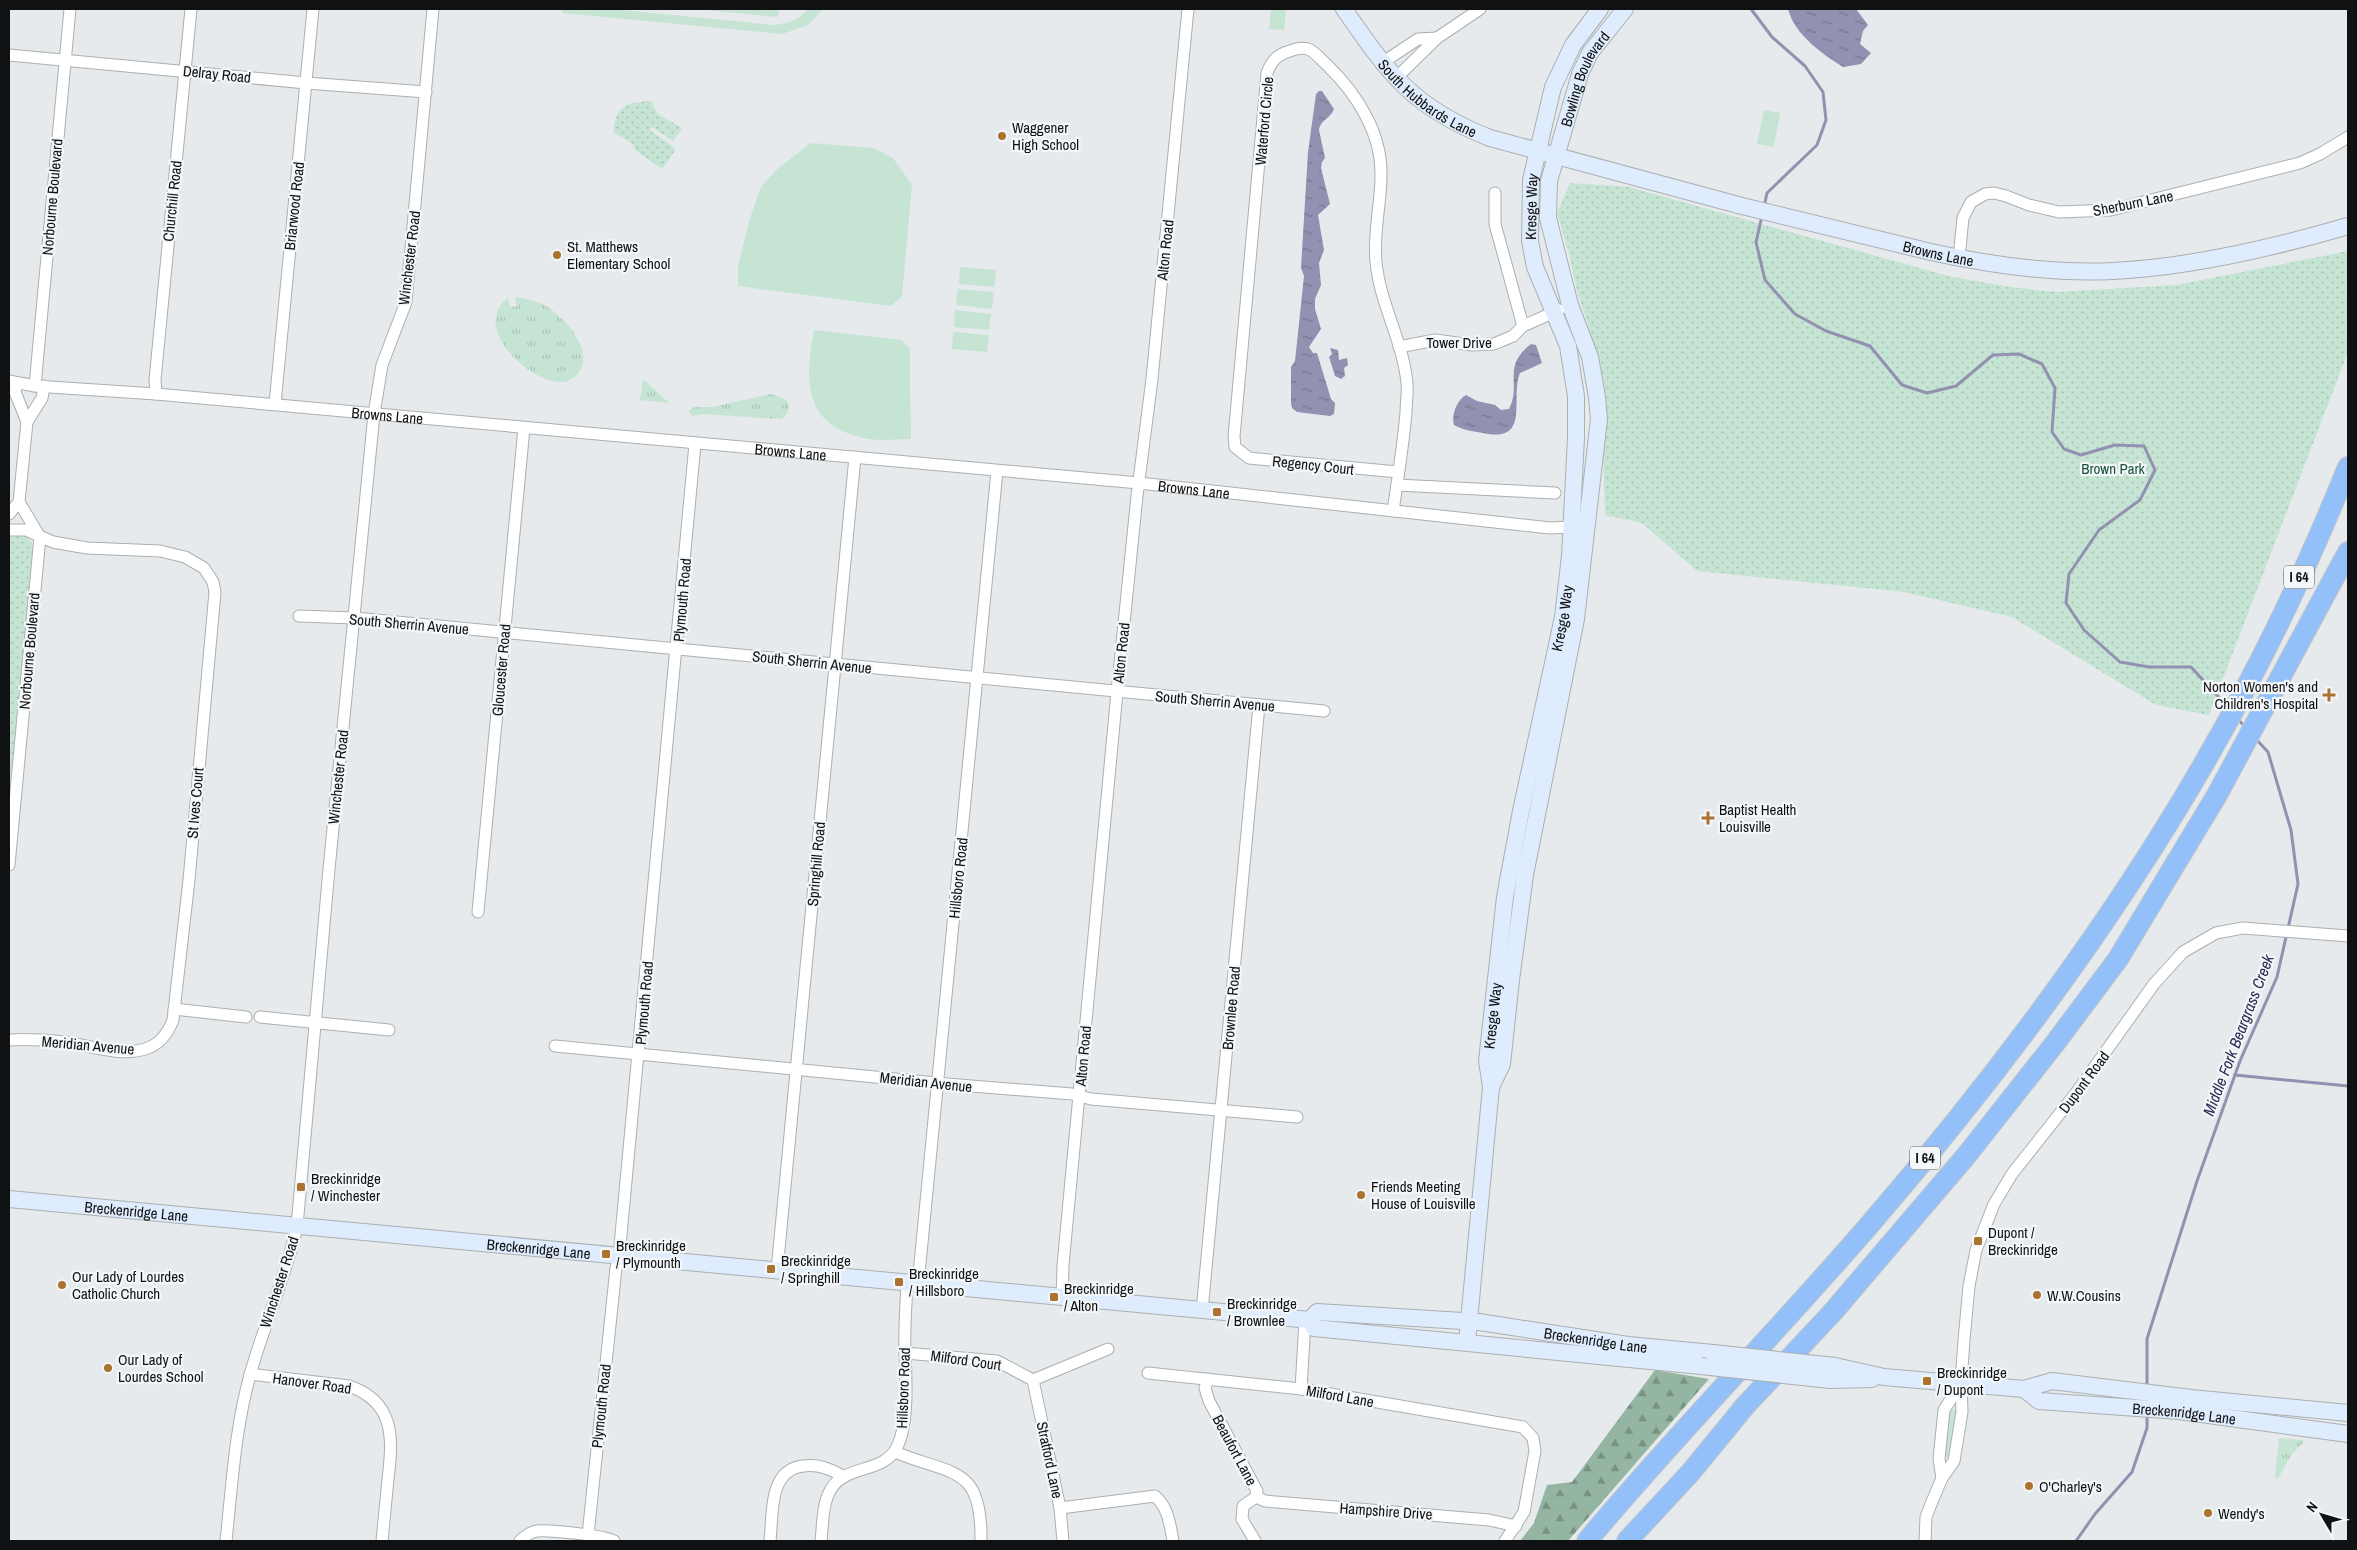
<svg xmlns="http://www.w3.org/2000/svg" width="2357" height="1550" font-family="'Archivo Narrow',sans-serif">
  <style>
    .grass { fill: url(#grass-tufts) }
    .forest { fill: url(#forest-firs) }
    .park { fill: url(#park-dots) }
    .pitch { fill: #c6e4d3 }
    .water { fill: url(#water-ripples) }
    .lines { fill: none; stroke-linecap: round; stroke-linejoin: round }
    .stream { stroke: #9291b1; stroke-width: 3 }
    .street-casing { stroke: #abafb0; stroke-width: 13 }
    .secondary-casing { stroke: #abafb0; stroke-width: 18 }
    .highway-casing { stroke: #c6c6c6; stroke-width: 22 }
    .street { stroke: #fff; stroke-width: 11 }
    .secondary { stroke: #dfecfd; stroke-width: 16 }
    .highway { stroke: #93c0f8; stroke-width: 20 }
    .secondary-bridge-casing { stroke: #abafb0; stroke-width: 18; stroke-linecap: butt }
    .secondary-bridge { stroke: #dfecfd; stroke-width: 16 }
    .poi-dot { fill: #ab7230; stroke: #f4f7f9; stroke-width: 2 }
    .labels { text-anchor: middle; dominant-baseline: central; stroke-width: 4.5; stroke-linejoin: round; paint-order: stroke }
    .shield { fill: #f4f7f9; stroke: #545657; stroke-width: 1 }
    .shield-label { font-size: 14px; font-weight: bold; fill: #101112 }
    .street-label { font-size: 15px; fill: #101112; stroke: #f4f7f9 }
    .poi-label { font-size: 15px; fill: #101112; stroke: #f4f7f9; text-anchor: start }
    .park-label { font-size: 15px; fill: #18553a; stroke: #f4f7f9 }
    .water-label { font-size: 16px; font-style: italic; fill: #2d2954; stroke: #f4f7f9 }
  </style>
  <defs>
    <pattern id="grass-tufts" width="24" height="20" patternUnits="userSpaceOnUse" patternTransform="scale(1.25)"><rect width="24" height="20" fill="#c6e4d3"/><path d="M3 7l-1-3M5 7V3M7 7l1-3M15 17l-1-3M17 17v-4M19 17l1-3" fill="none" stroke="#a9c3b4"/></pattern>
    <pattern id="forest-firs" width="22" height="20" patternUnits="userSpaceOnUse" patternTransform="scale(1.25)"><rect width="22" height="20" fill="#93b5a2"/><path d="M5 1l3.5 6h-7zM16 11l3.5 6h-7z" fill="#779283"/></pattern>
    <pattern id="park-dots" width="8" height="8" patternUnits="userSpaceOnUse" patternTransform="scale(1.25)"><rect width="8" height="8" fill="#c6e4d3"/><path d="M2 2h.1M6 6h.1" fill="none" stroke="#a9c3b4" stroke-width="1.8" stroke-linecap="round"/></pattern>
    <pattern id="water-ripples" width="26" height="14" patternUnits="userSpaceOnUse" patternTransform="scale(1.25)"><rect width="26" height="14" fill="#9291b1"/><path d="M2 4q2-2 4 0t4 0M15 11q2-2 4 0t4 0" fill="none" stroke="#76758f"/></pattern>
  </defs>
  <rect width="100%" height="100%" fill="#e6eaec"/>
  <g class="grass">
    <path d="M515,297C527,299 539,301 549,308C567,321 595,351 578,374C574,377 570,381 564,382C531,385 469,327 508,298L510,307L517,306Z"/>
    <polygon points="643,379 669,403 640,400"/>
    <path d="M771,394C787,398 796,404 782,419L702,414L692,416L689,411L694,407H712Z"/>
    <polygon points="1954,1410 1957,1412 1950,1455 1947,1458 1945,1456 1950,1412"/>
    <polygon points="2279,1438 2302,1440 2304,1442 2292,1454 2277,1480 2275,1476"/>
  </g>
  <polygon class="forest" points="1655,1370 1709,1379 1568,1541 1520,1541 1534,1523 1547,1485 1572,1482"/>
  <g class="park">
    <path d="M646,101H651L658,114L682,128L673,141L652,127L650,130L676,149L662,169L635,150L633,144L614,133C612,121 619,105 634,103C639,102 641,103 646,101Z"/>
    <polygon points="1570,183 1629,187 1948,276 2010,287 2056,292 2177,285 2348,251 2348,352 2209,715 2156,705 2012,617 1904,592 1697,571 1642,523 1605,515 1600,362 1577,291 1569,253 1557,213"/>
    <polygon points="9,534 24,535 32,543 33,550 9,824"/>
  </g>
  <g class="pitch">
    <path d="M563,9H612L773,25C789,24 797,20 809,9H823L808,25L782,34L562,13Z"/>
    <polygon points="695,9 779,9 778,17"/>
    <polygon points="1271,9 1286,9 1284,30 1269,29"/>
    <polygon points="1764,110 1780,113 1774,147 1757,144"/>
    <polygon points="811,143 873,148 893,158 912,185 902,296 891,306 738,286 738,267 749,221 761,187 776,170"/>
    <polygon points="960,267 996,270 994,287 959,284"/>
    <polygon points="958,289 994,292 992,309 956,305"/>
    <polygon points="955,310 991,314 989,330 954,327"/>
    <path d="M814,330L901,340L910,349C909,379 911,409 911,439C897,439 882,441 869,439C804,427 804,384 814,330Z"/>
    <polygon points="953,332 989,335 987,352 952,349"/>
  </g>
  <g class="water">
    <path d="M1788,9H1856L1868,25L1863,31L1860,44L1871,53L1861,64L1843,67C1821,53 1795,35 1788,9Z"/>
    <path d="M1319,91H1322L1334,109C1331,118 1320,120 1319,130L1325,158L1322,162L1321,168L1330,204L1318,215L1324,250L1319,263L1321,285L1315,299V309L1321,329L1309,347L1313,353H1317L1331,399L1335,403L1334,414L1330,416L1297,412L1292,408L1291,403V367L1295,361L1304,276L1301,268L1308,152L1316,94Z"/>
    <path d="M1531,344L1536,345L1542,363L1520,373C1510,396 1530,440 1489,434C1477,432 1465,431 1454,425C1451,415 1457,400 1466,395L1477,401L1495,405L1501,410L1509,409C1522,384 1501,367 1531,344Z"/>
    <polygon points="1330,348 1338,350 1339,360 1347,358 1348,365 1344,368 1345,376 1341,379 1335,376 1329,357 1332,354"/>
  </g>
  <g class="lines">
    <g class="stream">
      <polyline points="1751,9 1772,37 1805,66 1823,92 1826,120 1817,145 1767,193 1764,207"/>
      <polyline points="1762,216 1756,242 1765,280 1795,314 1826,331 1870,346 1902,385 1927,393 1956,386 1993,355 2019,354 2042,364 2055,388 2052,432 2064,449 2081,455 2115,445 2144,446 2155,470 2140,500 2099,530 2069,574 2066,603 2084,630 2120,662 2149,667 2191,667 2228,707"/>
      <polyline points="2237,718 2246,728"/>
      <polyline points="2235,1075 2348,1086"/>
      <polyline points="2147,1388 2147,1339 2197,1181 2240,1061 2277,977 2298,884 2291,830 2268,752 2255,738"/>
      <polyline points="2076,1541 2095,1514 2132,1472 2147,1428 2147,1414"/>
    </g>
    <defs>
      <g id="street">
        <polyline points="1437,38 1480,9"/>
        <polyline points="9,55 306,83 426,92"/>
        <polyline points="1382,63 1418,39 1437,38 1396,78"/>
        <polyline points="1495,193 1495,224 1523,326"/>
        <polyline points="1959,258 1963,218 1971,202 1985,194 1994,193 2006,196 2029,205 2059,212 2111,210 2300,163 2320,154 2348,137"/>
        <polyline points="1399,347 1435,340 1472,345 1494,344 1513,336 1523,326 1559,310"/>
        <path id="s1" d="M9,381L35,386L156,394L1139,483L1550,528L1571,527"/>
        <polyline points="17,383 15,392 27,422"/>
        <polyline points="35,386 70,9"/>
        <polyline points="156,394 155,380 191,9"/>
        <polyline points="275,404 313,9"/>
        <polyline points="1397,485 1555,493"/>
        <path d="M1393,511C1398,478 1403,446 1406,413C1406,403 1408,393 1407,383C1403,341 1380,304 1376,262C1373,233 1381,204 1381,175C1382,134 1357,94 1328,66C1314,53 1310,43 1290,51C1277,55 1272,60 1267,73L1234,437L1235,447L1249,458L1398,472"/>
        <polyline points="9,514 19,502 27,422 42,398 44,386"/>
        <path d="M9,530H26L53,542L87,548L160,551L185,557L204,568L213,582L215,592L189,880L173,1020C168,1033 161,1043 148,1048C122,1058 89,1045 63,1042C45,1040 27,1039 9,1040"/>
        <polyline points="299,616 355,618 1324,711"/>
        <polyline points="9,865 40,537 19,502"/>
        <polyline points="478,912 524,428"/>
        <polyline points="174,1009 246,1017"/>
        <polyline points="260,1017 389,1030"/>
        <polyline points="555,1046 947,1084 1072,1094 1091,1099 1297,1117"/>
        <polyline points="777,1270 855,457"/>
        <polyline points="918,1284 997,471"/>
        <polyline points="1062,1298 1063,1265 1117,692 1137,496 1152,379 1188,9"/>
        <polyline points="1202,1311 1259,705"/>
        <polyline points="905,1353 997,1361 1033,1380 1108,1349"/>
        <polyline points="1148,1373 1301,1389 1523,1427 1533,1438 1535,1451 1524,1512 1505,1541"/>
        <path d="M250,1374L349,1386C395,1402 393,1438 388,1479C386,1500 384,1521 382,1541"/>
        <polyline points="1208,1379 1205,1388 1209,1401 1257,1491 1256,1497 1243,1506 1242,1519 1255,1541"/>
        <polyline points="1033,1380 1060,1508 1063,1541"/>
        <polyline points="1301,1389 1305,1320"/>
        <path d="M895,1452C952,1476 982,1464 981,1541"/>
        <polyline points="1942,1478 1939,1459 1944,1410 1961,1383"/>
        <polyline points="1256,1497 1265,1501 1489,1520 1516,1526"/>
        <path d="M1060,1508L1155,1496C1168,1507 1170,1524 1173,1541"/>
        <polyline points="588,1535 616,1268 619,1256 695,444"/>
        <path d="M226,1541C232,1485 235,1429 250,1375C264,1324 286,1277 297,1226L329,869L374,414L382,365L406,302L433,9"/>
        <path d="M520,1541C525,1536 530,1532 537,1531C550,1530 603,1535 614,1541"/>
        <path d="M770,1541C773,1515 768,1470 803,1466C819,1464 831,1469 844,1477"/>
        <path d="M821,1541C823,1524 822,1504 831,1489C846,1464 884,1474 897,1447C909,1423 906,1379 905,1352C904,1329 906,1306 907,1283"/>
        <polyline points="1925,1541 1926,1517 1931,1504 1942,1478 1954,1461 1962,1412 1961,1383 1964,1340 1969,1286 1976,1250 1994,1204 2012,1174 2076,1093 2154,984 2183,952 2216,933 2243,928 2348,936"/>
      </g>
      <g id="secondary">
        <path id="s2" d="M1344,9C1389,74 1413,108 1490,138L1742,206L1931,252C1990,265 2053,274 2113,271C2192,267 2273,248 2348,226"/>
        <path id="s3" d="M1491,1087L1502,1064L1511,980L1525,875L1576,619L1599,419L1597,397L1590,357L1570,305L1548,218L1549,181L1580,74L1590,53L1625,9"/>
        <path id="s4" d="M9,1199L1310,1320"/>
        <path id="s5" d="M1310,1320L1317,1312L1479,1322L1628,1345L1713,1353"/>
        <polyline points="1310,1320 1314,1328 1701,1366"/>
        <path id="s6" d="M1467,1342L1491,1087L1487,1061L1505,897L1521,811L1563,617L1570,556L1576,437V396L1568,346L1535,267L1530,241L1531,180L1553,87L1573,45L1600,9"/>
        <polyline points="1835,1366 1884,1377 2024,1389 2052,1381 2191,1398 2348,1413"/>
        <polyline points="1830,1380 1872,1379"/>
        <path id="s7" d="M2024,1389L2039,1401L2179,1411L2348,1434"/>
      </g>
      <g id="highway">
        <path d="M1587,1541C1678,1432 1778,1331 1871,1223C2014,1057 2149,874 2251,678C2287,610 2319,538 2348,467"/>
        <polyline points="1627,1541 1691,1472 1745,1406 1832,1313 1966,1156 2056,1042 2118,959 2217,795 2348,552"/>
      </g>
    </defs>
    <use href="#street" class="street-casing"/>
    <use href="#secondary" class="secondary-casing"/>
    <use href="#highway" class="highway-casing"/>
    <use href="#street" class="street"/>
    <use href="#secondary" class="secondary"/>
    <use href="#highway" class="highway"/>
    <defs>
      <g id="secondary-bridge">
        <polyline points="1713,1353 1835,1366"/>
        <polyline points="1701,1366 1830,1380"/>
      </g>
    </defs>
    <use href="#secondary-bridge" class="secondary-bridge-casing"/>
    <use href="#secondary-bridge" class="secondary-bridge"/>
  </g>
  <g class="poi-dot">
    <circle cx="1002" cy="136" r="5"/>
    <circle cx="557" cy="255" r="5"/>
    <path d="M2326.5 687.5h5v5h5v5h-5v5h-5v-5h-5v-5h5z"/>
    <path d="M1705.5 810.5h5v5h5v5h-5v5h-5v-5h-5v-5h5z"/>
    <rect x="296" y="1182" width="10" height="10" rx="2.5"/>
    <circle cx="1361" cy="1195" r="5"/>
    <rect x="1973" y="1236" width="10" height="10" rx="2.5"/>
    <rect x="601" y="1249" width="10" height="10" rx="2.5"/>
    <rect x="766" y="1264" width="10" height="10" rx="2.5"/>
    <rect x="894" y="1277" width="10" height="10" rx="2.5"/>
    <circle cx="62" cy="1285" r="5"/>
    <circle cx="2037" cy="1295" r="5"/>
    <rect x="1049" y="1292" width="10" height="10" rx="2.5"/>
    <rect x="1212" y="1307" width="10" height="10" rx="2.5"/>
    <circle cx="108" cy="1368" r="5"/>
    <rect x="1922" y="1376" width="10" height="10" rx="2.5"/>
    <circle cx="2029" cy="1486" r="5"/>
    <circle cx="2208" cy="1513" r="5"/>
  </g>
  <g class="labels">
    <g class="shield">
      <rect x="2284" y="565.5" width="30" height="23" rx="4"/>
      <rect x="1910" y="1146.5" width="30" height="23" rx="4"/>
    </g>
    <g class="shield-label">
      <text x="2299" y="577">I 64</text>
      <text x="1925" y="1158">I 64</text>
    </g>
    <g class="street-label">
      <text transform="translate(217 74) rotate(6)">Delray Road</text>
      <text stroke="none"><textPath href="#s3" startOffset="1032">Bowling Boulevard</textPath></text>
      <text stroke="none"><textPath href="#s2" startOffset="124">South Hubbards Lane</textPath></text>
      <text transform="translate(1264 121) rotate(-85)">Waterford Circle</text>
      <text transform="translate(52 197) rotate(-85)">Norbourne Boulevard</text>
      <text transform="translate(172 201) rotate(-84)">Churchill Road</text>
      <text transform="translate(2133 203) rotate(-11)">Sherburn Lane</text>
      <text transform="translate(294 206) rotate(-84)">Briarwood Road</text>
      <text stroke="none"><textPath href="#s6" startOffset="1152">Kresge Way</textPath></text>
      <text transform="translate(1165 250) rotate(-84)">Alton Road</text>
      <text stroke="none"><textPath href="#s2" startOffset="662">Browns Lane</textPath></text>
      <text transform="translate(409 258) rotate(-83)">Winchester Road</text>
      <text x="1459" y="342">Tower Drive</text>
      <text stroke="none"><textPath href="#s1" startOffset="380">Browns Lane</textPath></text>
      <text stroke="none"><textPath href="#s1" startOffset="785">Browns Lane</textPath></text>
      <text transform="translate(1313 465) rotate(6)">Regency Court</text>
      <text stroke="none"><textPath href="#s1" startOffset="1190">Browns Lane</textPath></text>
      <text transform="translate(682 600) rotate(-85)">Plymouth Road</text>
      <text stroke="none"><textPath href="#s6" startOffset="732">Kresge Way</textPath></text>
      <text transform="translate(409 624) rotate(5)">South Sherrin Avenue</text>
      <text transform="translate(29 651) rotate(-85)">Norbourne Boulevard</text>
      <text transform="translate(1121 653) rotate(-84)">Alton Road</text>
      <text transform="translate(812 662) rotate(6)">South Sherrin Avenue</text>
      <text transform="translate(501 670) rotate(-85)">Gloucester Road</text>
      <text transform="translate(1215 701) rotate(5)">South Sherrin Avenue</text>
      <text transform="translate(338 777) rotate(-84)">Winchester Road</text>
      <text transform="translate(195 803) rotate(-85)">St Ives Court</text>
      <text transform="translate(816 864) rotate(-85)">Springhill Road</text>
      <text transform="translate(958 878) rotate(-84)">Hillsboro Road</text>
      <text transform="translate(644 1003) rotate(-85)">Plymouth Road</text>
      <text transform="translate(1231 1008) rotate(-85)">Brownlee Road</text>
      <text stroke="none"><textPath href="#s6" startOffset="328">Kresge Way</textPath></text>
      <text transform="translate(88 1045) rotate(5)">Meridian Avenue</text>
      <text transform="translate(1083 1056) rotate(-85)">Alton Road</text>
      <text transform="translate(926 1082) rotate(6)">Meridian Avenue</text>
      <text transform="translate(2084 1082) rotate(-53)">Dupont Road</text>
      <text stroke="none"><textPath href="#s4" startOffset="128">Breckenridge Lane</textPath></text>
      <text stroke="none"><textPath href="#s4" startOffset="532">Breckenridge Lane</textPath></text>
      <text transform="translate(279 1282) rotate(-72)">Winchester Road</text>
      <text stroke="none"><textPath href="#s5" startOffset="291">Breckenridge Lane</textPath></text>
      <text transform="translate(966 1360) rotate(8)">Milford Court</text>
      <text transform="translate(312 1383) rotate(8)">Hanover Road</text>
      <text transform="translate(903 1388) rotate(-88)">Hillsboro Road</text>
      <text transform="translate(1340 1396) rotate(10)">Milford Lane</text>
      <text transform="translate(601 1406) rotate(-84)">Plymouth Road</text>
      <text stroke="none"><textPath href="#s7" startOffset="165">Breckenridge Lane</textPath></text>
      <text transform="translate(1235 1450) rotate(62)">Beaufort Lane</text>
      <text transform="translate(1050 1460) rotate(78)">Stratford Lane</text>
      <text transform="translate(1386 1511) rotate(4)">Hampshire Drive</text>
    </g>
    <g class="poi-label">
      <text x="1012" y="127">Waggener<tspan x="1012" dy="17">High School</tspan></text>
      <text x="567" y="246">St. Matthews<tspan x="567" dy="17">Elementary School</tspan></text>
      <text x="2318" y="686" text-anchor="end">Norton Women's and<tspan x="2318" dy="17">Children's Hospital</tspan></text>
      <text x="1719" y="809">Baptist Health<tspan x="1719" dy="17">Louisville</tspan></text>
      <text x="311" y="1178">Breckinridge<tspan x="311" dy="17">/ Winchester</tspan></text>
      <text x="1371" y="1186">Friends Meeting<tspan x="1371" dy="17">House of Louisville</tspan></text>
      <text x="1988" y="1232">Dupont /<tspan x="1988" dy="17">Breckinridge</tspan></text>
      <text x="616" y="1245">Breckinridge<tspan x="616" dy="17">/ Plymounth</tspan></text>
      <text x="781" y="1260">Breckinridge<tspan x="781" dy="17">/ Springhill</tspan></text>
      <text x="909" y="1273">Breckinridge<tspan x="909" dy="17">/ Hillsboro</tspan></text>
      <text x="72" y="1276">Our Lady of Lourdes<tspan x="72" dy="17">Catholic Church</tspan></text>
      <text x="1064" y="1288">Breckinridge<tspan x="1064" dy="17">/ Alton</tspan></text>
      <text x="2047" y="1295">W.W.Cousins</text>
      <text x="1227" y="1303">Breckinridge<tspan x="1227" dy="17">/ Brownlee</tspan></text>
      <text x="118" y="1359">Our Lady of<tspan x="118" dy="17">Lourdes School</tspan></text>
      <text x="1937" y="1372">Breckinridge<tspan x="1937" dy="17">/ Dupont</tspan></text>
      <text x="2039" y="1486">O'Charley's</text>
      <text x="2218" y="1513">Wendy's</text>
    </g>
    <g class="park-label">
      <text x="2113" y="468">Brown Park</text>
    </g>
    <g class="water-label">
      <text transform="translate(2238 1035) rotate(-69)">Middle Fork Beargrass Creek</text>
    </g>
  </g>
  <rect width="2357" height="1550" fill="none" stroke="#101112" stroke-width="20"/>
  <g transform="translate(2322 1515) rotate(308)" stroke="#f4f7f9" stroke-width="4" paint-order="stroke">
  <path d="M0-4L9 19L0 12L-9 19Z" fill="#101112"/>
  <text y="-8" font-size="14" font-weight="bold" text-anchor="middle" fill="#101112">N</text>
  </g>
</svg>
